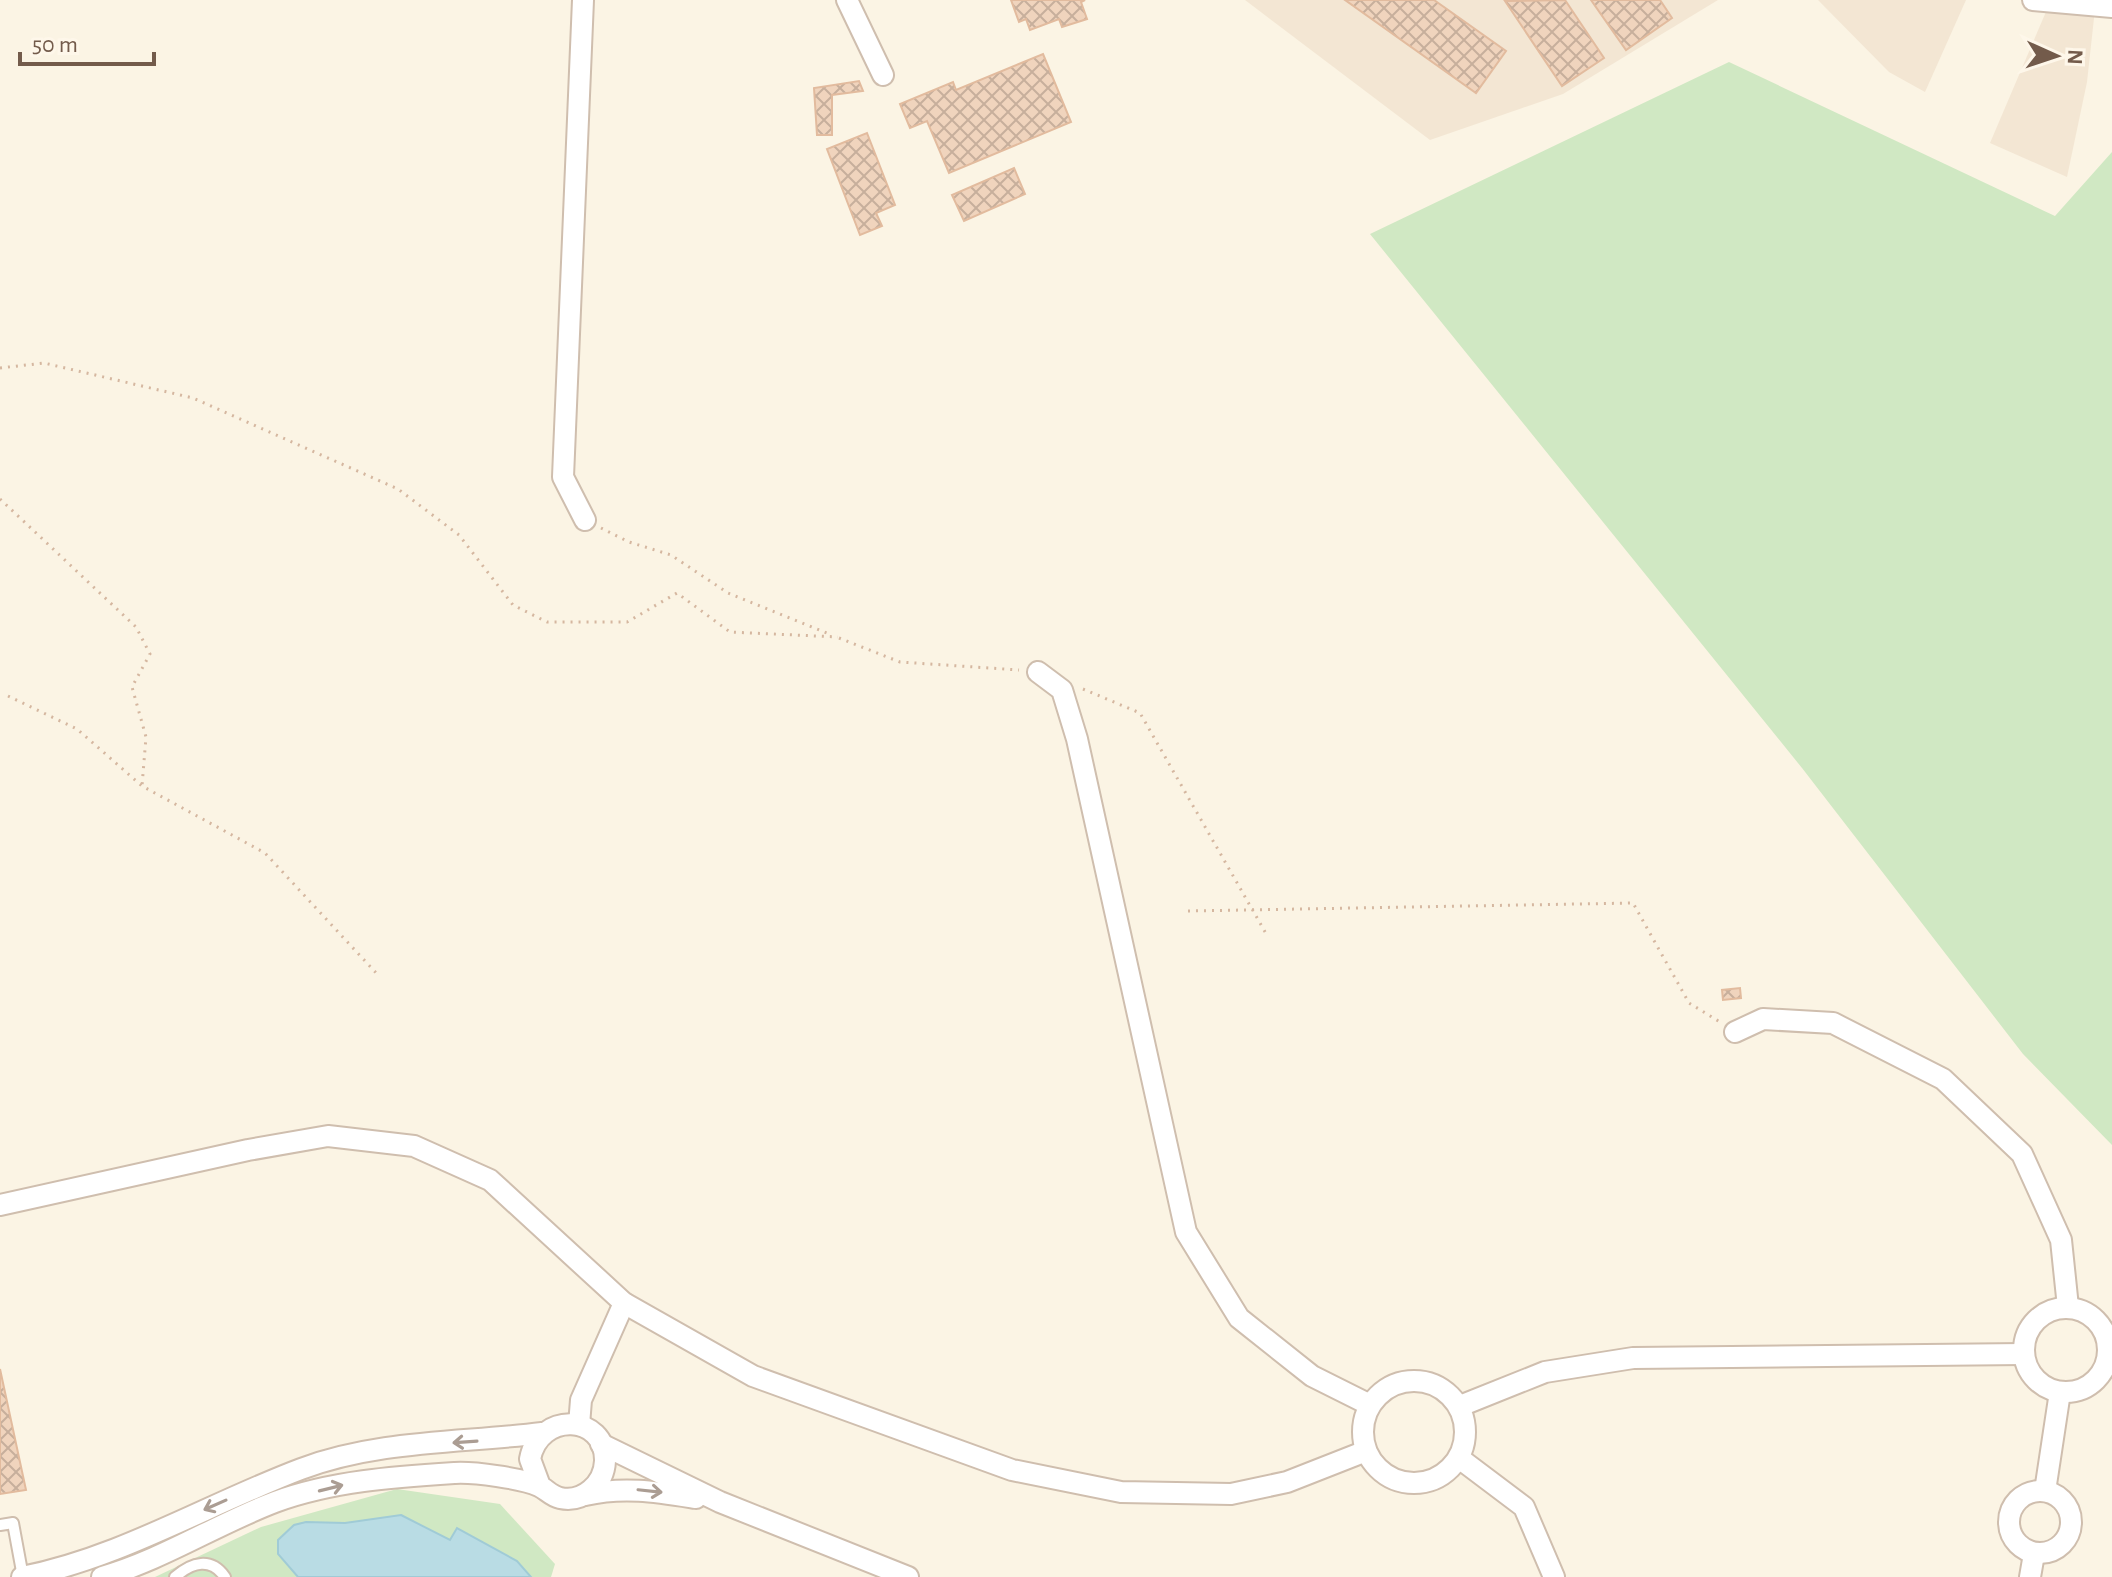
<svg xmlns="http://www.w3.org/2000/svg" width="2112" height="1577" font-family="'Alegreya Sans',sans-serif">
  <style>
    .residential { fill: #f3e6d3 }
    .green { fill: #d0e8c3 }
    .water { fill: #b9dce4; stroke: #a0cbd6; stroke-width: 2 }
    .building { fill: url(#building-cross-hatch); stroke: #e2bb9e; stroke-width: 2 }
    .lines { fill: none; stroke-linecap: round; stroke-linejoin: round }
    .service-casing { stroke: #cfbeae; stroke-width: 14 }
    .minor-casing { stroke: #cfbeae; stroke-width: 24 }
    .path { stroke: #d5b7a0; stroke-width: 3; stroke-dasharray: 2 6; stroke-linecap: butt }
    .service { stroke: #fff; stroke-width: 10 }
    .minor { stroke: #fff; stroke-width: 20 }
    .oneway { stroke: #ab9d93 }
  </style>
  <defs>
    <pattern id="building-cross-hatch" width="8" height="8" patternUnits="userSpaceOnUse" patternTransform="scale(2)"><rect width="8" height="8" fill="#f0d4bd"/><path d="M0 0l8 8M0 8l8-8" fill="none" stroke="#c7af9c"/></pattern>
  </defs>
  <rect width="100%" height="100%" fill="#fbf4e4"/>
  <g class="residential">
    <polygon points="1245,0 1718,0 1563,94 1430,140"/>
    <polygon points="1818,0 1966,0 1925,92 1889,72"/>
    <polygon points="2051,0 2096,0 2087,82 2067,177 1990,143"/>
  </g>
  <g class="green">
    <polygon points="1729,62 2055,216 2112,152 2112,1145 2023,1054 1802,768 1370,234"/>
    <polygon points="397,1489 500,1504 555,1564 551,1577 155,1577 261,1527"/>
  </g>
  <polygon class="water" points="401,1515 450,1540 457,1528 517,1561 531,1577 298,1577 278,1554 278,1540 294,1525 306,1522 345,1523"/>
  <g class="building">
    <polygon points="1011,0 1085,0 1081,2 1087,19 1062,27 1059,19 1030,30 1026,19 1019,22"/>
    <polygon points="1345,0 1434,0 1506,51 1476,93"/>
    <polygon points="1565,0 1604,58 1562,86 1505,1"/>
    <polygon points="1591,0 1660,0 1672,18 1626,50"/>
    <polygon points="1043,54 1071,122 949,173 927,121 910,128 900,104 953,82 956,90"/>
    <polygon points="859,81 863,91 832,95 832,135 817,135 814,88"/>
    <polygon points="867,133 895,205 876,213 882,226 860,235 827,149"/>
    <polygon points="1014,168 1025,194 964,221 952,195"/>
    <polygon points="1740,988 1741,998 1723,1000 1722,990"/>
    <polygon points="0,1369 26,1490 0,1494"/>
  </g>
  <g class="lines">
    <defs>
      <g id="service">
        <polyline points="0,1525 13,1523 23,1577"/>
        <path d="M175,1577C192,1562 211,1557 225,1577"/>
      </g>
      <g id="minor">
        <polyline points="583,0 563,477 585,520"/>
        <polyline points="847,0 883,75"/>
        <polyline points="2033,0 2112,7"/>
        <polyline points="1038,672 1062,690 1077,739 1186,1232 1239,1318 1312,1376 1370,1405"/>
        <polyline points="1735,1032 1763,1019 1833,1023 1943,1079 2022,1154 2061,1240 2068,1307"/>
        <polyline points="0,1205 248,1150 328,1136 414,1146 490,1180 624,1303 753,1376 1012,1470 1121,1492 1231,1494 1287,1482 1366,1451"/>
        <circle cx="2066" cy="1350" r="42"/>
        <circle cx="1414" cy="1432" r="51"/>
        <polyline points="1460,1406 1545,1372 1633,1358 2024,1354"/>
        <polyline points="579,1425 581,1400 624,1303"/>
        <polyline points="601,1444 720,1502 908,1577"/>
        <polyline points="1459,1458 1524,1507 1554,1577"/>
        <circle cx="2040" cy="1522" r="31"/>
        <polyline points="2045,1491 2060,1392"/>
        <path d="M585,1495C624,1486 658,1492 696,1498"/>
        <path d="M22,1577C120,1558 208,1504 301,1469C378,1440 462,1443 542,1433"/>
        <path d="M102,1577C162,1560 217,1524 275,1502C332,1481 394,1477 455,1473C474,1472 521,1478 539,1486C546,1489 551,1496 560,1498C583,1503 604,1484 605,1461C606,1414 539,1411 530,1459L540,1486"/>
        <polyline points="2030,1577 2034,1554"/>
      </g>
    </defs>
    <use href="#service" class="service-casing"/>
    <use href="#minor" class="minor-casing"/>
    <g class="path">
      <polyline points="0,368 44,363 193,398 398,489 459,535 513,605 547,622 627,622 677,593 730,632 838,637"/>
      <polyline points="0,499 136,627 150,654 132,687 146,737 142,786"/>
      <polyline points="601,528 629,542 671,555 728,593 832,635"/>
      <polyline points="839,638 900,662 1019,670"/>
      <polyline points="1083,689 1140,713 1268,937"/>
      <polyline points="8,696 77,729 142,786 265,853 378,975"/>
      <polyline points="1188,911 1633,903 1689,1003 1720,1022"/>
    </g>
    <use href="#service" class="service"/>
    <use href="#minor" class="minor"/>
  </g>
  <defs><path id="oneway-shaft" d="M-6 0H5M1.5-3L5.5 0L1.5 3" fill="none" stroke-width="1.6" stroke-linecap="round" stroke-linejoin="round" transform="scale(2)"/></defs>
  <g class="oneway">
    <use href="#oneway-shaft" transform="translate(465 1442) rotate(176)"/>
    <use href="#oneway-shaft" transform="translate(331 1488) rotate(-14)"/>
    <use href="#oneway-shaft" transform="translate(650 1491) rotate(6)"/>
    <use href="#oneway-shaft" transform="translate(215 1505) rotate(156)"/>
  </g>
  <g transform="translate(2056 56) rotate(93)" stroke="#fef7ea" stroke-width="6" paint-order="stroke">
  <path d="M0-6L14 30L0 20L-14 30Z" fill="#735b4b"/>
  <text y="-12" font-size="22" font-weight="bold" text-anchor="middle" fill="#735b4b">N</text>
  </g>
  <path d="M20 52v12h134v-12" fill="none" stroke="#735b4b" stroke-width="4"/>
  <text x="32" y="52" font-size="24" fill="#735b4b" stroke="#fef7ea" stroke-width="6" paint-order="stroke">50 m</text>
</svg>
